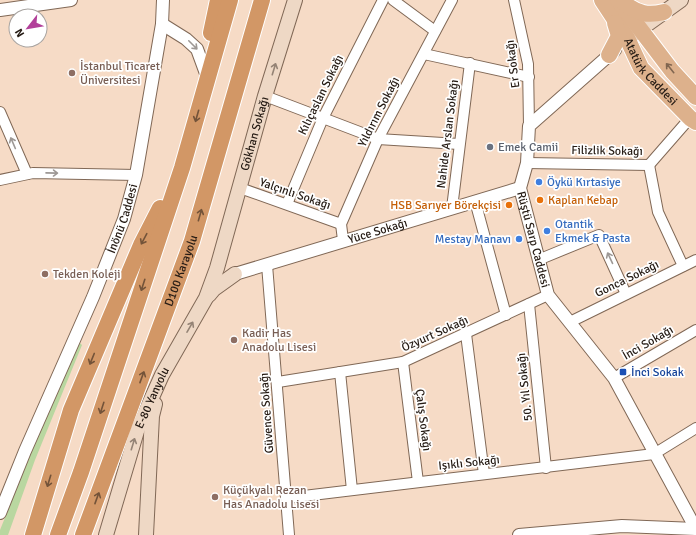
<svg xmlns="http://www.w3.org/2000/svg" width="696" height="535" font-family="Signika,sans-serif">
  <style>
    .grass { fill: #b9d7a0 }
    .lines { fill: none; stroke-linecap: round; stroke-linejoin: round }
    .minor-casing { stroke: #806856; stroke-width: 12 }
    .tertiary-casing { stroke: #806856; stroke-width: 14 }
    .secondary-casing { stroke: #806856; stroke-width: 16 }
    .primary-casing { stroke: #fff; stroke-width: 18 }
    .trunk-casing { stroke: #fff; stroke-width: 18 }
    .minor { stroke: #fff; stroke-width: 10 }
    .tertiary { stroke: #fff; stroke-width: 12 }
    .secondary { stroke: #eed8c5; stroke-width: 14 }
    .primary { stroke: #ddb18c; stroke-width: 16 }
    .trunk { stroke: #d29766; stroke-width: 16 }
    .oneway { stroke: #9d9895 }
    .oneway2 { stroke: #816650 }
    .oneway3 { stroke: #948375 }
    .oneway4 { stroke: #735339 }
    .education-dot { fill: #8d6e63; stroke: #fff; stroke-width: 1.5 }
    .worship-dot { fill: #6b7280; stroke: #fff; stroke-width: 1.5 }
    .shop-dot { fill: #3f7fe0; stroke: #fff; stroke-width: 1.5 }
    .food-dot { fill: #e8710a; stroke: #fff; stroke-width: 1.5 }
    .transit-dot { fill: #1a4fb4; stroke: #fff; stroke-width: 1.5 }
    .labels { text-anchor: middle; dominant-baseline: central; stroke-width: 3.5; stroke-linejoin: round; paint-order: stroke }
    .street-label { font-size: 12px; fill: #251b14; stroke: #fff }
    .education-label { font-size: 12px; fill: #785e54; stroke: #fff; text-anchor: start }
    .worship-label { font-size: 12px; fill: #5b616d; stroke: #fff; text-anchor: start }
    .shop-label { font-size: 12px; fill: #366cbe; stroke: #fff; text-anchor: start }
    .food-label { font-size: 12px; fill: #c56008; stroke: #fff; text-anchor: start }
    .transit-label { font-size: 12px; fill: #164399; stroke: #fff; text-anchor: start }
  </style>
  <rect width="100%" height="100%" fill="#f6dbc6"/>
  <polygon class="grass" points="77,340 82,345 35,460 8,535 0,535 0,530"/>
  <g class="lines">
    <defs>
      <g id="minor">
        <polyline points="393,0 435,31"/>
        <polyline points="514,0 528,64 529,126"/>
        <polyline points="424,54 529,77"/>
        <polyline points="265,96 378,139 459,144"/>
        <polyline points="0,112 27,174"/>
        <polyline points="527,163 649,165 690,118"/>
        <polyline points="649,165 658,212 683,266"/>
        <polyline points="0,180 33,173 136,175"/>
        <polyline points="240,188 341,224"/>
        <polyline points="475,201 506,315"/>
        <polyline points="287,204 323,118 383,0"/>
        <polyline points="452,208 470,63"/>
        <polyline points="343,240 341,224 378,139 452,0"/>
        <polyline points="538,260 599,235 626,294"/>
        <polyline points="267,265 289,535"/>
        <polyline points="529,304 546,468"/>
        <polyline points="570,322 696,260"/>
        <polyline points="466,334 484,474"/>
        <polyline points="403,362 418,482"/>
        <polyline points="340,372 352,490"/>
        <polyline points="614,378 696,330"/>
        <polyline points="278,382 403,362 548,295"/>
        <polyline points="287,498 654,454 696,428"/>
      </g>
      <g id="tertiary">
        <polyline points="0,10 71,0"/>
        <polyline points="162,24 186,39 197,49 208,79"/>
        <path id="s1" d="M615,50L529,126L527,163L520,188L548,295L614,378L696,529"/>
        <path id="s2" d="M235,274L520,188"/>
        <path id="s3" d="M0,513L25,451L93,297L124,219L136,175L162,24L163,0"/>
        <polyline points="519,535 622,526 696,529"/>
      </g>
      <g id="secondary">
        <polyline points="631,36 681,0"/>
        <polyline points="209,295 214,289 235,274"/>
        <path id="s4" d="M106,535L137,431L162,375L206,298L217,268L265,96L295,0"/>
        <polyline points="146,535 152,416 155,404"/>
      </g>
      <g id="primary">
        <path id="s5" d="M602,0L627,38L641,68L690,118L696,122"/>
        <polyline points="618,0 672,71 696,97"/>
        <path d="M624,3C638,14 648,16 664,12"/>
        <polyline points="609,55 619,36 615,23"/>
      </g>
      <g id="trunk">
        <polyline points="211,33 218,0"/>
        <polyline points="33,535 71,410 141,245 160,208"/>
        <polyline points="58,535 81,472 182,168 230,0"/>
        <path id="s6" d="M83,535L192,241L262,0"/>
      </g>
    </defs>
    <use href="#minor" class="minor-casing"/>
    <use href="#tertiary" class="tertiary-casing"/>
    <use href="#secondary" class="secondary-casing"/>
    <use href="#primary" class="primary-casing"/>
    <use href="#trunk" class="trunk-casing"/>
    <use href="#minor" class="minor"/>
    <use href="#tertiary" class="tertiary"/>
    <use href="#secondary" class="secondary"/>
    <use href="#primary" class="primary"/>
    <use href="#trunk" class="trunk"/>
  </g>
  <defs><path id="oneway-shaft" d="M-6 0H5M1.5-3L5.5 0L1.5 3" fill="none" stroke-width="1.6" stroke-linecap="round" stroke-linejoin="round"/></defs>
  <g class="oneway">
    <use href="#oneway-shaft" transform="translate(193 45) rotate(45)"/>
    <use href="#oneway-shaft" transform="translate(13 143) rotate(-113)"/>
    <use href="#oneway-shaft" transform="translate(52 173) rotate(1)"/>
    <use href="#oneway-shaft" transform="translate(610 258) rotate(-115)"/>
  </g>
  <use class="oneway2" href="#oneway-shaft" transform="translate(670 68) rotate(-129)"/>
  <g class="oneway3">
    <use href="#oneway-shaft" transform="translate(274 69) rotate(-73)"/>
    <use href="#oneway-shaft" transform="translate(190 327) rotate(-60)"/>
    <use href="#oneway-shaft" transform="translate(133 444) rotate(-73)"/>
  </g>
  <g class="oneway4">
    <use href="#oneway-shaft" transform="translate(197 116) rotate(106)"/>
    <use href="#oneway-shaft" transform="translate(200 215) rotate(-74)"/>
    <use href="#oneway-shaft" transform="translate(144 239) rotate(118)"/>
    <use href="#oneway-shaft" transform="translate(143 285) rotate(108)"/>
    <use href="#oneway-shaft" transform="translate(92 359) rotate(112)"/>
    <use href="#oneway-shaft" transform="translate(142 377) rotate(-70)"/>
    <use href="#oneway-shaft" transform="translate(102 408) rotate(108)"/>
    <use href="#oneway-shaft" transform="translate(49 481) rotate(107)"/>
    <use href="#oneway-shaft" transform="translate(97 498) rotate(-70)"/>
  </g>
  <g class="education-dot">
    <circle cx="72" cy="73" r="4"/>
    <circle cx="45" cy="274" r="4"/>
    <circle cx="234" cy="340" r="4"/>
    <circle cx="215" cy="497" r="4"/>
  </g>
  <circle class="worship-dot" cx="490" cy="147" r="4"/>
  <g class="shop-dot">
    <circle cx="539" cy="182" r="4"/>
    <circle cx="547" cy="231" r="4"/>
    <circle cx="519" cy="239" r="4"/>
  </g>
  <g class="food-dot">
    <circle cx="540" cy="200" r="4"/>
    <circle cx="509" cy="205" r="4"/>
  </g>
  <rect class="transit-dot" x="619" y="368" width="8" height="8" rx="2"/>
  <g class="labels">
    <g class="street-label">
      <text transform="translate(513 64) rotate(-97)">Er Sokağı</text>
      <text stroke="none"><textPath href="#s5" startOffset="87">Atatürk Caddesi</textPath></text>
      <text transform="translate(321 95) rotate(-64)">Kılıçaslan Sokağı</text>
      <text transform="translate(379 112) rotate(-63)">Yıldırım Sokağı</text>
      <text stroke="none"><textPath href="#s4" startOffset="430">Gökhan Sokağı</textPath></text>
      <text transform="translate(448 134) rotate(-83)">Nahide Arslan Sokağı</text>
      <text transform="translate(607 151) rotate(1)">Filizlik Sokağı</text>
      <text transform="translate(295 194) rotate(19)">Yalçınlı Sokağı</text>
      <text stroke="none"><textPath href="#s3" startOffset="319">İnönü Caddesi</textPath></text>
      <text stroke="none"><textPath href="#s2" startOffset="149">Yüce Sokağı</textPath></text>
      <text stroke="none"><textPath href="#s1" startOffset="231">Rüştü Sarp Caddesi</textPath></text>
      <text stroke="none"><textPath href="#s6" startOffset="282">D100 Karayolu</textPath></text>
      <text transform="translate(627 279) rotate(-26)">Gonca Sokağı</text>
      <text transform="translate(435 334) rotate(-24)">Özyurt Sokağı</text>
      <text transform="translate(648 343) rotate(-30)">İnci Sokağı</text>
      <text transform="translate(525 387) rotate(-96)">50. Yıl Sokağı</text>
      <text stroke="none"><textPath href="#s4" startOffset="145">E-80 Yanyolu</textPath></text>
      <text transform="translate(267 413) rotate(-94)">Güvence Sokağı</text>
      <text transform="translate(423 420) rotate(83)">Çalış Sokağı</text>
      <text transform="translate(469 463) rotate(-6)">Işıklı Sokağı</text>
    </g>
    <g class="education-label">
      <text x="80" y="66">İstanbul Ticaret<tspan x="80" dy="14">Üniversitesi</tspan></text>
      <text x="53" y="274">Tekden Koleji</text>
      <text x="242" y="333">Kadir Has<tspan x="242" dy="14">Anadolu Lisesi</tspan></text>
      <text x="223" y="490">Küçükyalı Rezan<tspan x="223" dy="14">Has Anadolu Lisesi</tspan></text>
    </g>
    <g class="worship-label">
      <text x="498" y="147">Emek Camii</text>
    </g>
    <g class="shop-label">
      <text x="547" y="182">Öykü Kırtasiye</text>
      <text x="555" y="224">Otantik<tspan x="555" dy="14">Ekmek &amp; Pasta</tspan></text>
      <text x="511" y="239" text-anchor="end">Mestay Manavı</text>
    </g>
    <g class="food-label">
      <text x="548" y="200">Kaplan Kebap</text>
      <text x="501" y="205" text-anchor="end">HSB Sarıyer Börekçisi</text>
    </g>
    <g class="transit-label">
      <text x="631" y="372">İnci Sokak</text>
    </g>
  </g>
  <g transform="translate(28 28) rotate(239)"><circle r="19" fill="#ffffff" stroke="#a8a4a1"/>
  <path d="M0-3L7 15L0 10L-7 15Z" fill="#b2409a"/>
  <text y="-6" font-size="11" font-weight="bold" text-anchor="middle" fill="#251b14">N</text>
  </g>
</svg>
